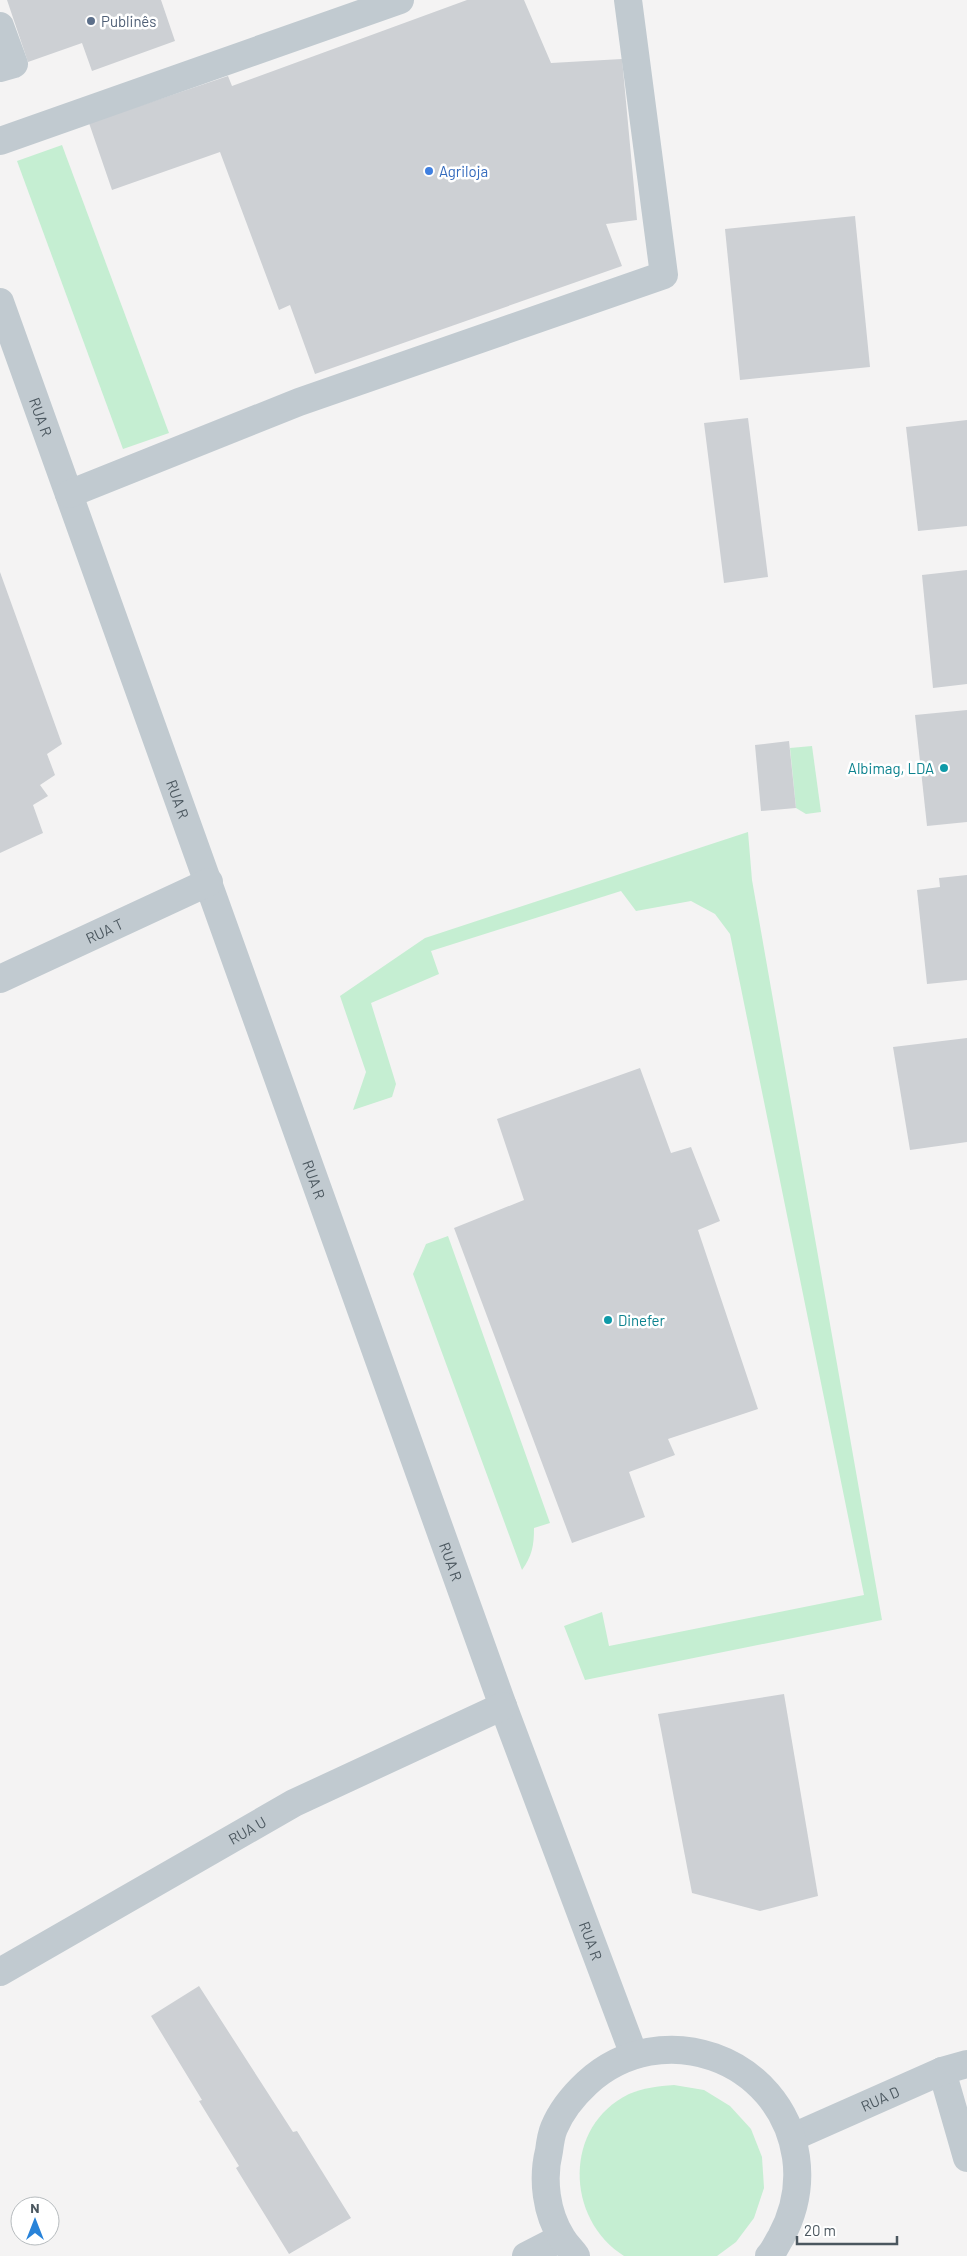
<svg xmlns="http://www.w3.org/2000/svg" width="967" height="2256" font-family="Barlow,sans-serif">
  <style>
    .green { fill: #c5eed2 }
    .building { fill: #cdd0d4 }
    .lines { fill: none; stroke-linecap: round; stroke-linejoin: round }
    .minor { stroke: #c1cad0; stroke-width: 28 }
    .service-dot { fill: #5c6f8a; stroke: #fff; stroke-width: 2 }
    .shop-dot { fill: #3f7fe0; stroke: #fff; stroke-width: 2 }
    .culture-dot { fill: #0f9aa8; stroke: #fff; stroke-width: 2 }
    .labels { text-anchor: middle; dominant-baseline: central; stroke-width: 5; stroke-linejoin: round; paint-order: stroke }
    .service-label { font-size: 15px; fill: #4e5e75; stroke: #fff; text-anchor: start }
    .shop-label { font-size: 15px; fill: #366cbe; stroke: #fff; text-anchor: start }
    .street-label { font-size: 15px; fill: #4b575f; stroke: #fff }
    .culture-label { font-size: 15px; fill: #0d838f; stroke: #fff; text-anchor: end }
  </style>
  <rect width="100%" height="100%" fill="#f4f3f3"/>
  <g class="green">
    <polygon points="62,145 169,433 123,449 17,161"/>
    <polygon points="812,746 821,812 806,814 796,808 790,748"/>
    <polygon points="748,832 752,880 882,1620 585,1680 564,1626 602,1612 609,1646 864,1595 730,934 715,914 691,901 636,911 621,891 431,951 439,974 371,1003 396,1084 392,1097 353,1110 366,1072 340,996 425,938"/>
    <path d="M448,1236L550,1523L534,1528C534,1546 532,1556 522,1570L413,1274L426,1244Z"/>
    <path d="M674,2085L704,2090L730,2106L751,2129L762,2157L764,2188L754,2218L736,2242L717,2256H624C565,2219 563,2126 629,2094C643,2088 658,2086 674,2085Z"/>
  </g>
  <g class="building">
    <polygon points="7,0 161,0 175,41 92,71 82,43 28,62"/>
    <polygon points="467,0 524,0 551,63 622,59 637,220 606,224 622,266 315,374 290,305 279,310 220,152 112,190 89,123 228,76 232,86"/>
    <polygon points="855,216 870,367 740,380 725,229"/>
    <polygon points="748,418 768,577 724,583 704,423"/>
    <polygon points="967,420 967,526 918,531 906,427"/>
    <polygon points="967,570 967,684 933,688 922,575"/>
    <polygon points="0,572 62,744 47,754 55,775 40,785 48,796 33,805 43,833 0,853"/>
    <polygon points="967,710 967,822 927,826 915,715"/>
    <polygon points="789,741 796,808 761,811 755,745"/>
    <polygon points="967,875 967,980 927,984 917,890 940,887 939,878"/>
    <polygon points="967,1038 967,1142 910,1150 893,1047"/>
    <polygon points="640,1068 671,1153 691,1147 720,1221 698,1230 758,1409 668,1439 675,1455 629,1472 645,1517 572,1543 454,1228 524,1200 497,1119"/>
    <polygon points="784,1694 818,1896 760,1911 692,1893 658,1714"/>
    <polygon points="199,1986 293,2132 297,2131 351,2218 289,2254 236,2168 239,2166 199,2101 202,2100 151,2016"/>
  </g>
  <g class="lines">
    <g class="minor">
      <polyline points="0,26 14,64 0,68"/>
      <polyline points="0,141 400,0"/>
      <path id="s1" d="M0,302L503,1706L634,2055"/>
      <polyline points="69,494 299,402 664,275 628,0"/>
      <path id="s2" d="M0,979L209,882"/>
      <path id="s3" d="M0,1972L294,1803L503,1706"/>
      <polyline points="942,2071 967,2158"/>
      <path id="s4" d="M793,2137L942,2071L967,2064"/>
      <polyline points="526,2256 561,2238"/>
      <path d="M576,2256C572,2250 566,2245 562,2238C546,2213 542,2179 549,2151C550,2143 551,2135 554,2128C561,2111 573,2096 587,2083C661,2015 781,2057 796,2157C800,2185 795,2211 781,2237C777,2243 774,2251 769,2256"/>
    </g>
  </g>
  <circle class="service-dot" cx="91" cy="21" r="5"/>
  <circle class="shop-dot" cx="429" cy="171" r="5"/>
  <g class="culture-dot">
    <circle cx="944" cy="768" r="5"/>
    <circle cx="608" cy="1320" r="5"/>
  </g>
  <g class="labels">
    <g class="service-label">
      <text x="101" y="21">Publinês</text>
    </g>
    <g class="shop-label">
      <text x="439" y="171">Agriloja</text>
    </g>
    <g class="street-label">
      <text stroke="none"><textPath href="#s1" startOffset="122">RUA R</textPath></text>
      <text stroke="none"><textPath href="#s1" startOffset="528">RUA R</textPath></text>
      <text stroke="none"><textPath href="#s2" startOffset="115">RUA T</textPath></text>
      <text stroke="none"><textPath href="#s1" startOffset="932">RUA R</textPath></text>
      <text stroke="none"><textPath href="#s1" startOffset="1338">RUA R</textPath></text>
      <text stroke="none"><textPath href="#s3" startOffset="285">RUA U</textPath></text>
      <text stroke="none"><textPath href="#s1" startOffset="1742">RUA R</textPath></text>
      <text stroke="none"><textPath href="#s4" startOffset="95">RUA D</textPath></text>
    </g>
    <g class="culture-label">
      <text x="934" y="768">Albimag, LDA</text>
      <text x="618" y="1320" text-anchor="start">Dinefer</text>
    </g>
  </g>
  <g transform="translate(35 2221)"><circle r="24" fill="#ffffff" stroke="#b7bcbf"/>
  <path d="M0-4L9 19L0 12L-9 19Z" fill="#2883d9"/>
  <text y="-8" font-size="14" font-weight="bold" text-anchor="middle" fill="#4b575f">N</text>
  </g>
  <path d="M797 2236v8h100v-8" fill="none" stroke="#4b575f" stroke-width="2.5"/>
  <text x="804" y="2236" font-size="15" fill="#4b575f" stroke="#ffffff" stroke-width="4" paint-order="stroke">20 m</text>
</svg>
